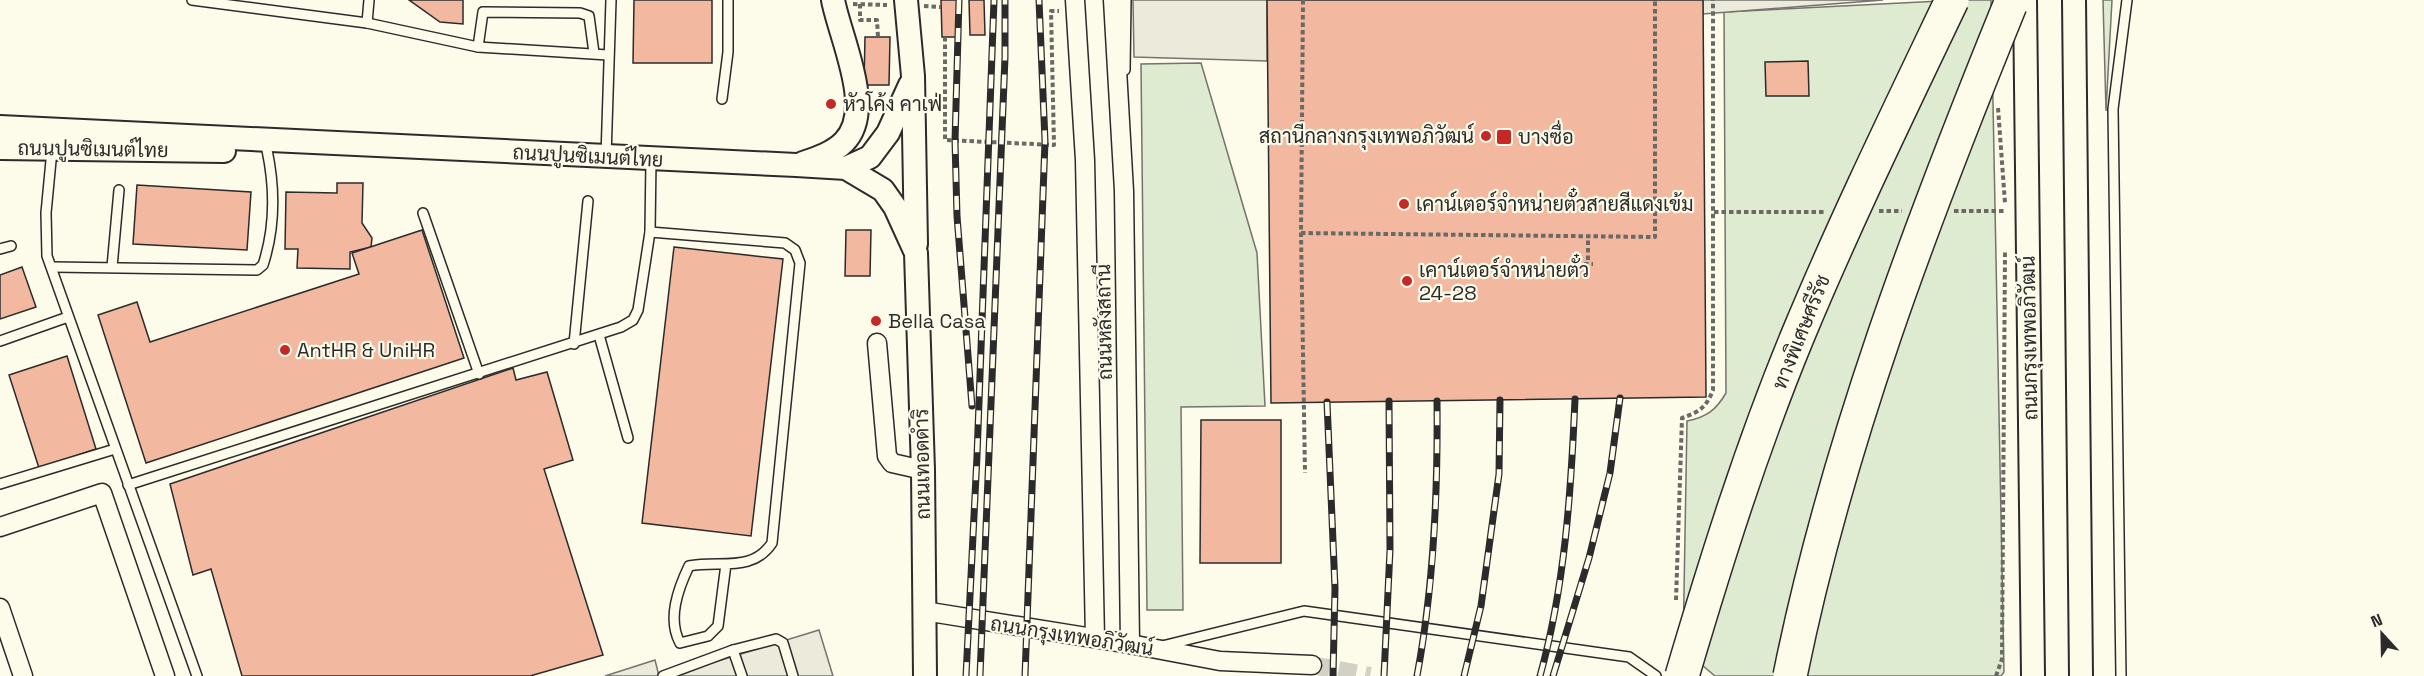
<svg xmlns="http://www.w3.org/2000/svg" width="2424" height="676" font-family="'Space Grotesk',Sarabun,sans-serif">
  <style>
    .green { fill: #deebd1; stroke: #74746e; stroke-width: 1.5 }
    .parking { fill: #eceadb; stroke: #74746e; stroke-width: 1.5 }
    .building { fill: #f2b8a0; stroke: #2b2b2b; stroke-width: 1.5 }
    .lines { fill: none; stroke-linecap: round; stroke-linejoin: round }
    .minor-tunnel { stroke: #d3d1c4; stroke-width: 18; stroke-dasharray: 18 9; stroke-linecap: butt }
    .service-casing { stroke: #2b2b2b; stroke-width: 12 }
    .minor-casing { stroke: #2b2b2b; stroke-width: 21 }
    .tertiary-casing { stroke: #2b2b2b; stroke-width: 26 }
    .path { stroke: #6a6964; stroke-width: 4; stroke-dasharray: 4.5 3; stroke-linecap: butt }
    .service { stroke: #fdfbea; stroke-width: 9 }
    .minor { stroke: #fdfbea; stroke-width: 18 }
    .tertiary { stroke: #fdfbea; stroke-width: 22 }
    .rail-casing { stroke: #2b2b2b; stroke-width: 7 }
    .rail { stroke: #fdfbea; stroke-width: 4.5; stroke-dasharray: 14; stroke-linecap: butt }
    .motorway-bridge-casing { stroke: #2b2b2b; stroke-width: 36; stroke-linecap: butt }
    .motorway-bridge { stroke: #fdfbea; stroke-width: 33 }
    .poi-dot { fill: #c62828; stroke: #fdfbea; stroke-width: 2 }
    .labels { text-anchor: middle; dominant-baseline: central; stroke-width: 4.5; stroke-linejoin: round; paint-order: stroke }
    .poi-label { font-size: 20px; fill: #2b2b2b; stroke: #fdfbea; text-anchor: start }
    .street-label { font-size: 20px; fill: #2b2b2b; stroke: #fdfbea }
  </style>
  <rect width="100%" height="100%" fill="#fdfbea"/>
  <g class="green">
    <path d="M1960,0H1991L2004,672L2001,676H1715L1683,649L1687,421C1707,417 1716,410 1726,393L1724,12Z"/>
    <polygon points="2103,0 2112,0 2106,111"/>
    <polygon points="1201,63 1257,253 1265,406 1181,407 1183,610 1147,610 1141,64"/>
  </g>
  <g class="parking">
    <polygon points="1133,0 1267,0 1267,61 1134,57"/>
    <polygon points="1703,0 1883,0 1703,14"/>
    <polygon points="819,630 833,676 669,676"/>
    <polygon points="655,660 659,676 605,676"/>
  </g>
  <g class="building">
    <polygon points="409,0 463,0 463,24 440,22"/>
    <polygon points="634,0 712,0 712,63 633,63"/>
    <polygon points="941,0 957,0 958,37 942,37"/>
    <polygon points="969,0 984,0 985,35 970,35"/>
    <polygon points="1267,0 1703,0 1706,397 1271,403"/>
    <polygon points="865,37 890,37 889,85 864,85"/>
    <polygon points="1808,61 1809,96 1766,96 1765,62"/>
    <polygon points="337,183 363,183 362,223 372,238 371,247 350,252 350,269 297,268 298,249 285,249 286,192 337,193"/>
    <polygon points="137,185 251,192 247,250 133,244"/>
    <polygon points="422,230 464,358 146,463 98,315 137,302 150,342 359,274 352,253"/>
    <polygon points="846,230 871,230 870,276 845,276"/>
    <polygon points="674,247 783,259 751,536 642,523"/>
    <polygon points="22,267 36,307 0,319 0,275"/>
    <polygon points="67,356 96,449 39,468 9,375"/>
    <polygon points="513,368 516,380 547,372 573,460 544,469 603,655 530,676 242,676 211,569 193,575 170,484"/>
    <polygon points="1201,420 1281,420 1281,563 1200,563"/>
  </g>
  <g class="lines">
    <polyline class="minor-tunnel" points="1312,665 1370,676"/>
    <defs>
      <g id="service">
        <polyline points="192,0 367,23 478,47 608,55"/>
        <polyline points="367,23 369,0"/>
        <polyline points="478,47 483,12 580,13 589,16 594,53"/>
        <polyline points="1125,70 1126,0"/>
        <polyline points="722,99 728,52 728,0"/>
        <polyline points="52,150 46,213 47,256 197,676"/>
        <polyline points="606,157 611,0"/>
        <polyline points="423,213 479,374"/>
        <path d="M650,232L785,243L795,250L800,263L772,543C752,573 720,560 689,566C678,589 667,619 680,643L708,636L718,626L726,564"/>
        <polyline points="0,249 11,246"/>
        <path d="M53,267L257,270L263,265C275,228 275,188 267,150"/>
        <polyline points="112,267 119,190"/>
        <polyline points="599,335 628,438"/>
        <polyline points="0,341 68,317"/>
        <polyline points="574,344 588,201"/>
        <polyline points="0,484 115,449"/>
        <polyline points="128,485 621,327 633,320 638,310 650,232 651,159"/>
        <polyline points="1162,646 1304,611 1629,657 1656,676"/>
        <polyline points="733,650 742,676"/>
        <polyline points="663,676 733,650 776,639 783,643 793,676"/>
        <polyline points="2121,676 2113,109 2127,0"/>
      </g>
      <g id="minor">
        <polyline points="1075,0 1085,160 1095,638"/>
        <polyline points="1113,0 1124,191 1130,644"/>
        <polyline points="877,343 887,456 892,463 923,470"/>
        <polyline points="0,527 102,493 165,676"/>
        <polyline points="0,608 23,676"/>
        <polyline points="924,611 1130,644 1220,661 1312,665"/>
      </g>
      <g id="tertiary">
        <polyline points="906,0 913,76 916,244"/>
        <polyline points="2025,0 2033,676"/>
        <polyline points="2074,0 2081,676"/>
        <polyline points="0,127 796,165 846,168 883,190 895,207 916,253 923,470 925,676"/>
        <polyline points="0,148 224,151"/>
        <path d="M803,163C818,158 833,153 844,142C876,110 840,38 833,0"/>
        <polyline points="846,168 870,157 888,133 910,85"/>
      </g>
    </defs>
    <use href="#service" class="service-casing"/>
    <use href="#minor" class="minor-casing"/>
    <use href="#tertiary" class="tertiary-casing"/>
    <g class="path">
      <polyline points="1303,0 1301,233 1305,473"/>
      <polyline points="853,4 887,5"/>
      <polyline points="860,4 860,20 877,20 878,37"/>
      <polyline points="924,6 941,7"/>
      <polyline points="945,37 945,140 1054,145 1051,11 1059,11"/>
      <polyline points="1998,108 2005,203"/>
      <polyline points="1879,211 1902,211"/>
      <polyline points="1954,211 2005,211"/>
      <polyline points="1714,212 1824,212"/>
      <polyline points="1301,233 1655,237 1655,0"/>
      <polyline points="1588,260 1588,237"/>
      <polyline points="1516,264 1516,271 1524,271"/>
      <polyline points="1523,264 1524,271 1535,271 1534,264"/>
      <polyline points="1584,264 1593,264"/>
      <polyline points="1535,271 1543,271 1543,264"/>
      <path d="M1676,600L1682,418C1699,412 1706,408 1713,390V0"/>
      <polyline points="1996,676 2002,659 2005,252"/>
    </g>
    <use href="#service" class="service"/>
    <use href="#minor" class="minor"/>
    <use href="#tertiary" class="tertiary"/>
    <defs>
      <g id="rail">
        <polyline points="959,0 955,141 957,216 972,406"/>
        <polyline points="1327,402 1335,588 1333,676"/>
        <polyline points="966,676 977,456 994,0"/>
        <polyline points="980,676 1005,57 1005,0"/>
        <polyline points="1025,676 1045,141 1039,0"/>
        <polyline points="1384,676 1390,550 1389,401"/>
        <path d="M1417,676C1434,585 1438,493 1437,401"/>
        <polyline points="1464,676 1481,606 1499,474 1500,400"/>
        <path d="M1540,676C1565,586 1571,492 1575,399"/>
        <polyline points="1553,676 1589,558 1610,473 1620,398"/>
      </g>
    </defs>
    <use href="#rail" class="rail-casing"/>
    <use href="#rail" class="rail"/>
    <defs>
      <g id="motorway-bridge">
        <path d="M1682,676C1716,561 1752,446 1798,335C1845,222 1899,111 1952,0"/>
        <path d="M1790,676C1837,444 1921,224 2010,5"/>
      </g>
    </defs>
    <use href="#motorway-bridge" class="motorway-bridge-casing"/>
    <use href="#motorway-bridge" class="motorway-bridge"/>
  </g>
  <g class="poi-dot">
    <circle cx="831" cy="104" r="6"/>
    <circle cx="1486" cy="136" r="6"/>
    <rect x="1496" y="129" width="16" height="16" rx="3"/>
    <circle cx="1404" cy="204" r="6"/>
    <circle cx="1407" cy="281" r="6"/>
    <circle cx="876" cy="321" r="6"/>
    <circle cx="285" cy="350" r="6"/>
  </g>
  <g class="labels">
    <g class="poi-label">
      <text x="843" y="104">หัวโค้ง คาเฟ่</text>
      <text x="1474" y="136" text-anchor="end">สถานีกลางกรุงเทพอภิวัฒน์</text>
      <text x="1518" y="137">บางซื่อ</text>
      <text x="1416" y="204">เคาน์เตอร์จำหน่ายตั๋วสายสีแดงเข้ม</text>
      <text x="1419" y="270">เคาน์เตอร์จำหน่ายตั๋ว<tspan x="1419" dy="23">24-28</tspan></text>
      <text x="888" y="321">Bella Casa</text>
      <text x="297" y="350">AntHR &amp; UniHR</text>
    </g>
    <g class="street-label">
      <text transform="translate(93 149) rotate(1)">ถนนปูนซิเมนต์ไทย</text>
      <text transform="translate(588 156) rotate(3)">ถนนปูนซิเมนต์ไทย</text>
      <text transform="translate(1104 322) rotate(-91)">ถนนหลังสถานี</text>
      <text transform="translate(1801 332) rotate(-68)">ทางพิเศษศรีรัช</text>
      <text transform="translate(2029 338) rotate(-91)">ถนนกรุงเทพอภิวัฒน์</text>
      <text transform="translate(922 464) rotate(-91)">ถนนเทอดดำริ</text>
      <text transform="translate(1072 636) rotate(9)">ถนนกรุงเทพอภิวัฒน์</text>
    </g>
  </g>
  <g transform="translate(2382 634) rotate(338)" stroke="#fdfbea" stroke-width="4.5" paint-order="stroke">
  <path d="M0-4.5L10 22L0 15L-10 22Z" fill="#2b2b2b"/>
  <text y="-9" font-size="16" font-weight="bold" text-anchor="middle" fill="#2b2b2b">N</text>
  </g>
</svg>
